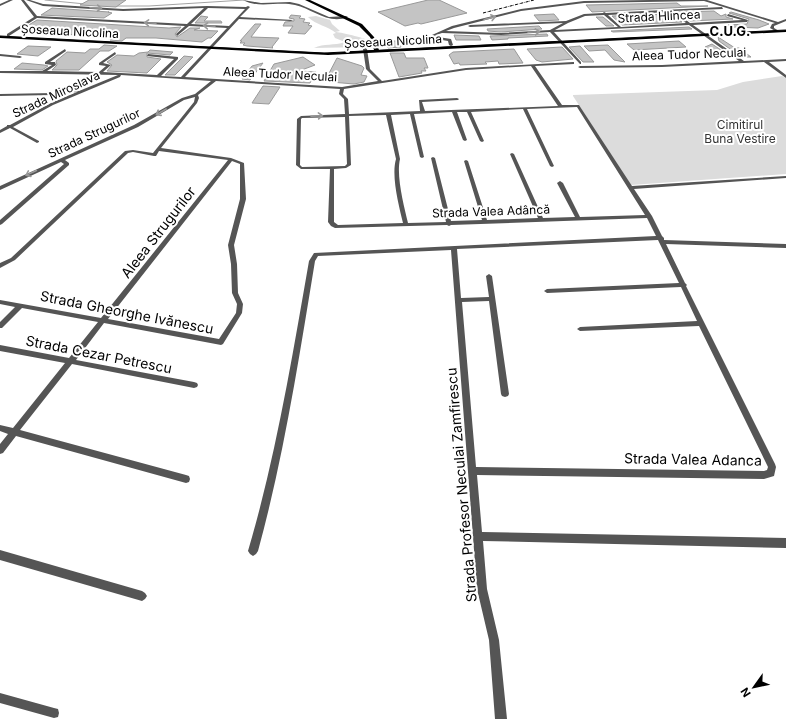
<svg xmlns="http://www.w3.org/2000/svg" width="786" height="719" font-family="Inter,sans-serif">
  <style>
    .green { fill: #dcdcdc }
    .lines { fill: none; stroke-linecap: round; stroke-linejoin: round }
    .stream { stroke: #a3a3a3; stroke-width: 1 }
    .building { fill: #c4c4c4; stroke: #999 }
    .minor { fill: #555; fill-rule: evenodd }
    .major { fill: #000; fill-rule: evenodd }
    .tram { stroke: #000; stroke-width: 1 }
    .rail { stroke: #000; stroke-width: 1; stroke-dasharray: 3 1 0.5 1; stroke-linecap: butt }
    .oneway { stroke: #999 }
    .labels { text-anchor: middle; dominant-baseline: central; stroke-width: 4; stroke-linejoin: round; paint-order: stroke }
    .far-street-label { font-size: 12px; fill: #000; stroke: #fff }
    .far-park-label { font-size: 12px; fill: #333; stroke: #fff }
    .far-neighbourhood-label { font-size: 13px; font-weight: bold; fill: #000; stroke: #fff }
    .street-label { font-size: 14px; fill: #000; stroke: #fff }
  </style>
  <rect width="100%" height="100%" fill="#fff"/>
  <g class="green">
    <path d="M316,16L330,20L332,24L340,31L335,32C340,32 360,37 365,39V47L314,48C324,43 334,46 345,42L335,38L333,34L336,33C328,26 316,25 308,17Z"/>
    <polygon points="782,76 786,78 786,174 631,185 573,96 573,95 717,90 743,82"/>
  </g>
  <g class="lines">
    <g class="stream">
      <polyline points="45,0 85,4"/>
      <polyline points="116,6 149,6 244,0"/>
    </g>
  </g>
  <g class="building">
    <polygon points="89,0 126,0 116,7 80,5"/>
    <polygon points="428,0 439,0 467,13 421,24 418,23 405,26 378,12"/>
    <polygon points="677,3 681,6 708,6 592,12 586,5"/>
    <polygon points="52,8 109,12 108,12 112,13 104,18 41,15"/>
    <polygon points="714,11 721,16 726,14 726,17 733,19 690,21 678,12"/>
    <polygon points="731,12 759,20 769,24 758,28 732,27 728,25 747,24 749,19 729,13"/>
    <polygon points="554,14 559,20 539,21 534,15"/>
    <polygon points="670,14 682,22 622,25 612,16"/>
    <polygon points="291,15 301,16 299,18 305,19 303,22 310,23 308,25 312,26 305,34 288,33 293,26 283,26 285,22 294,21 294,19 289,18"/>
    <polygon points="201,16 208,17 204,21 221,21 222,23 195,23"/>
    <polygon points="596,17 603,17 614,26 606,26"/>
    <polygon points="37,20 169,28 181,27 175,34 177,37 190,28 200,28 194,30 218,31 211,38 208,38 202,42 156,38 126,38 122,41 110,40 112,39 81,35 32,33 27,26"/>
    <polygon points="255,24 261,24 251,37 279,38 272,47 273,48 247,46 243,45 245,43 240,43 242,41 240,41"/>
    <polygon points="539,26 542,29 501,32 488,31 487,29"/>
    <polygon points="689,27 692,29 613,32 611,31"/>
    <polygon points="547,34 548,36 508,38 508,39 492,40 490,36"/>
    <polygon points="454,35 479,36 481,40 456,40"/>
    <polygon points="718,37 735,48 739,48 751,57 741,57 719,41"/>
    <polygon points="392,41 398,41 401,47 388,48 387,43"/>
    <polygon points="679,41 686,47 634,50 627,44"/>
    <polygon points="712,44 730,56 719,57 705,47"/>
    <polygon points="104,45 117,46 109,51 100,51 79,70 52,70 57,65 56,61 67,52 85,53 90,49 99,49"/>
    <polygon points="608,45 625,62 614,60 605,50 589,51 584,46"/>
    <polygon points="28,46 51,47 38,56 17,54"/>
    <polygon points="580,46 594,62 583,62 569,47"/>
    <polygon points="562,47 573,59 542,62 536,60 527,49"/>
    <polygon points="514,49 523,63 499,64 498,61 485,62 487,64 460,65 459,63 454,64 449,55 453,52"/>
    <polygon points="150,50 173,52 170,55 147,53 147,57 161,59 147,73 107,71 112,65 107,62 117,55 134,56 139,53 148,52"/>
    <polygon points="390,53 404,53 406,58 424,58 428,68 424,68 426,71 421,71 422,73 399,77"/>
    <polygon points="184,56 193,57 175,75 165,75"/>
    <polygon points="303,57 315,65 299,71 316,72 310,83 264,81 274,64"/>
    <polygon points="337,58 362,66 364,68 361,75 367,76 364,82 354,84 331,82 330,79 326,79"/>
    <polygon points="22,63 44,65 48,66 42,70 14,69"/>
    <polygon points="263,63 250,80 242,79 252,66"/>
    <polygon points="263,86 280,87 269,104 252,103"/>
  </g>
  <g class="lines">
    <g class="minor">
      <polygon points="9,0 13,0 0,6 0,4"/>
      <path d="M21,0H24L37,16L187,24L204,8L123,11L43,6L26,0H30L43,4L123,9L207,6L246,7L248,6L250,7L240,17L293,20L291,21L239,19L185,77L342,87L378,81L366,69L363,49L365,48L367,49L370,69L382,81L466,68L573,62H574V64L535,66L562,105H579L632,186L786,176V178L634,189L652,216L662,236L664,238V240L786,244V248L666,244L685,283L687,285L686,286L775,464L776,467L774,476L764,479L477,475L482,532L786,538V548L483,541L487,589L499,640L507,719H495L489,640L477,589L451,250L318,256L315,261C299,358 284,456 258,551L256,554L253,556L250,554L248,551C276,456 292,358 309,261L314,253L656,236L647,218L451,225L449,226L447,225L335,228L331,226L328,222L330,169H301L296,165L297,119L301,116L345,114L344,99L339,94L340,89L216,81L198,95L199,98L197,103L161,148L231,158L244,163L246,199L234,245L237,264L238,293L243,304L242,313L223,344L221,345L104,323L76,360L194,382L197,383L198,385L197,387L194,388L72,364L20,430L186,475L189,476L190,479L189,482L186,483L16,436L3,453L0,454V444L8,434L0,431V425L13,428L65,363L0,351V345L69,358L98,322L22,308L2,328H0V322L15,307L0,304V300L101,318L228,160L159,151L156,156H154L133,152L128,153L15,260L0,268V263L11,258L125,151L133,150L153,153L194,102L195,97L184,100L138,127L65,160L69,163V165L2,224L0,225V220L64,164L61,162L0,190V186L134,125L182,98L195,94L211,81L121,75L120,77L53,105L13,127L39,141V142L37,143L10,128L0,133V130L7,126V125H10L51,103L77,92L53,95L0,96V94L53,93L77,90L79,91L118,75L0,73V71H42L52,65L45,64V62L65,49L66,51L50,62H55L56,65L47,71L99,72L106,66L99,65V63L115,52L116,54L103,63L111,65L103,72L157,75L174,59L147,56L148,54L178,57V59L161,76L181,77L227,28L189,26L177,36L176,34L185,26L37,18L9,36H7V34L34,17ZM208,8L245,9L229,26L191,24ZM531,66L558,106L425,111L422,102L458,100L459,99L457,98L419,100L420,111L349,114L348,99L343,94L344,89L466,70ZM577,107L645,215L580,217L563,183L560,181L557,183L575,217L543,218L514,154L512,153L510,154L538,218L487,220L468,161L466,160L464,161L482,220L451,221L435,158L433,157L431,158L446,222L408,223C404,206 396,176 400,159L391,115L410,114L420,157L422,158L424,157L414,114L452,112L463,140L465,141L467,140L457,112H467L480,141L482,142L484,141L471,112L523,109L550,166L552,167L554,166L527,109ZM386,115L396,159C391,176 399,206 403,223L338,225L334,222V169L346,168L351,165L349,116ZM345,117L347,164L345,166L302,167L300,165L301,119L302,118ZM232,161L240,164V199L228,245L231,264L232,293L237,304L236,313L219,339L108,319ZM658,240L679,283L547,289L544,291L547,293L681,287L697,321L580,327L577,329L580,331L699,326L768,467L767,470L764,471L476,467L462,302L489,301L501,394L502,396L505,397L508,396L509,394L492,276L489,274L486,276L489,297L461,298L457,249Z"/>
      <path d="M243,0L261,3L290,2L299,4L329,17L346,16L348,17C328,25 313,9 295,5C278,1 258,9 243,0Z"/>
      <path d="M650,0H707L778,22L786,19V21L774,26V28L779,31L777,32L770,28L772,24L775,23L704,1L584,3L521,11L454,28L446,31L501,33L550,30L563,23L470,27L468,26L470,25L566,21L584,14L603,13L604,12L606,13L722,7L723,9L674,11L690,23L742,20L727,16L728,14L748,20L747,22L693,25L744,61L786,59V61L769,62L786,75V78L764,62L662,67L580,68L578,67L580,66L662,65L739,61L689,25L554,32L581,62V64H580L550,32L501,35L442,33L436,35L438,37L451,39L453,45L451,46L449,45L448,41L436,39L432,35L452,26L521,9L584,1ZM670,12L686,23L621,27L608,15ZM604,15L618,27L555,30L568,23L585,16Z"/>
      <polygon points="0,54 20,56 22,57 20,58 0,56"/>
      <polygon points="0,550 142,591 145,593 147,596 145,599 142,601 0,560"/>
      <polygon points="0,693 54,708 58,709 59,713 58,717 54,718 0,703"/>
    </g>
    <polygon class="major" points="305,0 310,0 362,24 374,37 379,50 786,30 786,32 328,55 0,38 0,36 328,53 374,50 370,37 359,26"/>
    <polyline class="tram" points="0,36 324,53 786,30"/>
    <polyline class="rail" points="483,13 534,0"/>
  </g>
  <defs><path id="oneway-shaft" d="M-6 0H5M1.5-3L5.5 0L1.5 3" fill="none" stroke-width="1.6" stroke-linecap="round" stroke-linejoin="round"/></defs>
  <g class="oneway">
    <use href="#oneway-shaft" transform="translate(96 8) rotate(3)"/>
    <use href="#oneway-shaft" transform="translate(490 18) rotate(-14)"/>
    <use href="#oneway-shaft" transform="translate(150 23) rotate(-177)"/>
    <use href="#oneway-shaft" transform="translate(209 26) rotate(-177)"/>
    <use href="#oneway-shaft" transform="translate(534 32) rotate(-3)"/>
    <use href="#oneway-shaft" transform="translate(161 112) rotate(150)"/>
    <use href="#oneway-shaft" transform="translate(317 116) rotate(-3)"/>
    <use href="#oneway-shaft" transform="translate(31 173) rotate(155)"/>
  </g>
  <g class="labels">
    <g class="far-street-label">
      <text transform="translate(659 16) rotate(-3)">Strada Hlincea</text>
      <text transform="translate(70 31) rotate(3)">Șoseaua Nicolina</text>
      <text transform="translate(393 41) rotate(-3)">Șoseaua Nicolina</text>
      <text transform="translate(689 54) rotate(-2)">Aleea Tudor Neculai</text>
      <text transform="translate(280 74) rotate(3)">Aleea Tudor Neculai</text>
      <text transform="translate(56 94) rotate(-25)">Strada Miroslava</text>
      <text transform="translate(94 133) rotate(-25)">Strada Strugurilor</text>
      <text transform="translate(491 211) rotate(-2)">Strada Valea Adâncă</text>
    </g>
    <g class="far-park-label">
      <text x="740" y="124">Cimitirul<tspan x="740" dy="14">Buna Vestire</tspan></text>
    </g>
    <g class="far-neighbourhood-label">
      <text x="730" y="31">C.U.G.</text>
    </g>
    <g class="street-label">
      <text transform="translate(158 232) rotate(-52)">Aleea Strugurilor</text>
      <text transform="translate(127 312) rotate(11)">Strada Gheorghe Ivănescu</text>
      <text transform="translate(99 354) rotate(11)">Strada Cezar Petrescu</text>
      <text transform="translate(693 459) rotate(1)">Strada Valea Adanca</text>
      <text transform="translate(461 485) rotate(-95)">Strada Profesor Neculai Zamfirescu</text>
    </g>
  </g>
  <g transform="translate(754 687) rotate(237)" stroke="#ffffff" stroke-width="3" paint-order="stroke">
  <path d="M0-3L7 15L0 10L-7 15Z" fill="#000000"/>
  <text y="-6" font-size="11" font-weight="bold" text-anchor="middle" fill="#000000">N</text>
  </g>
</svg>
